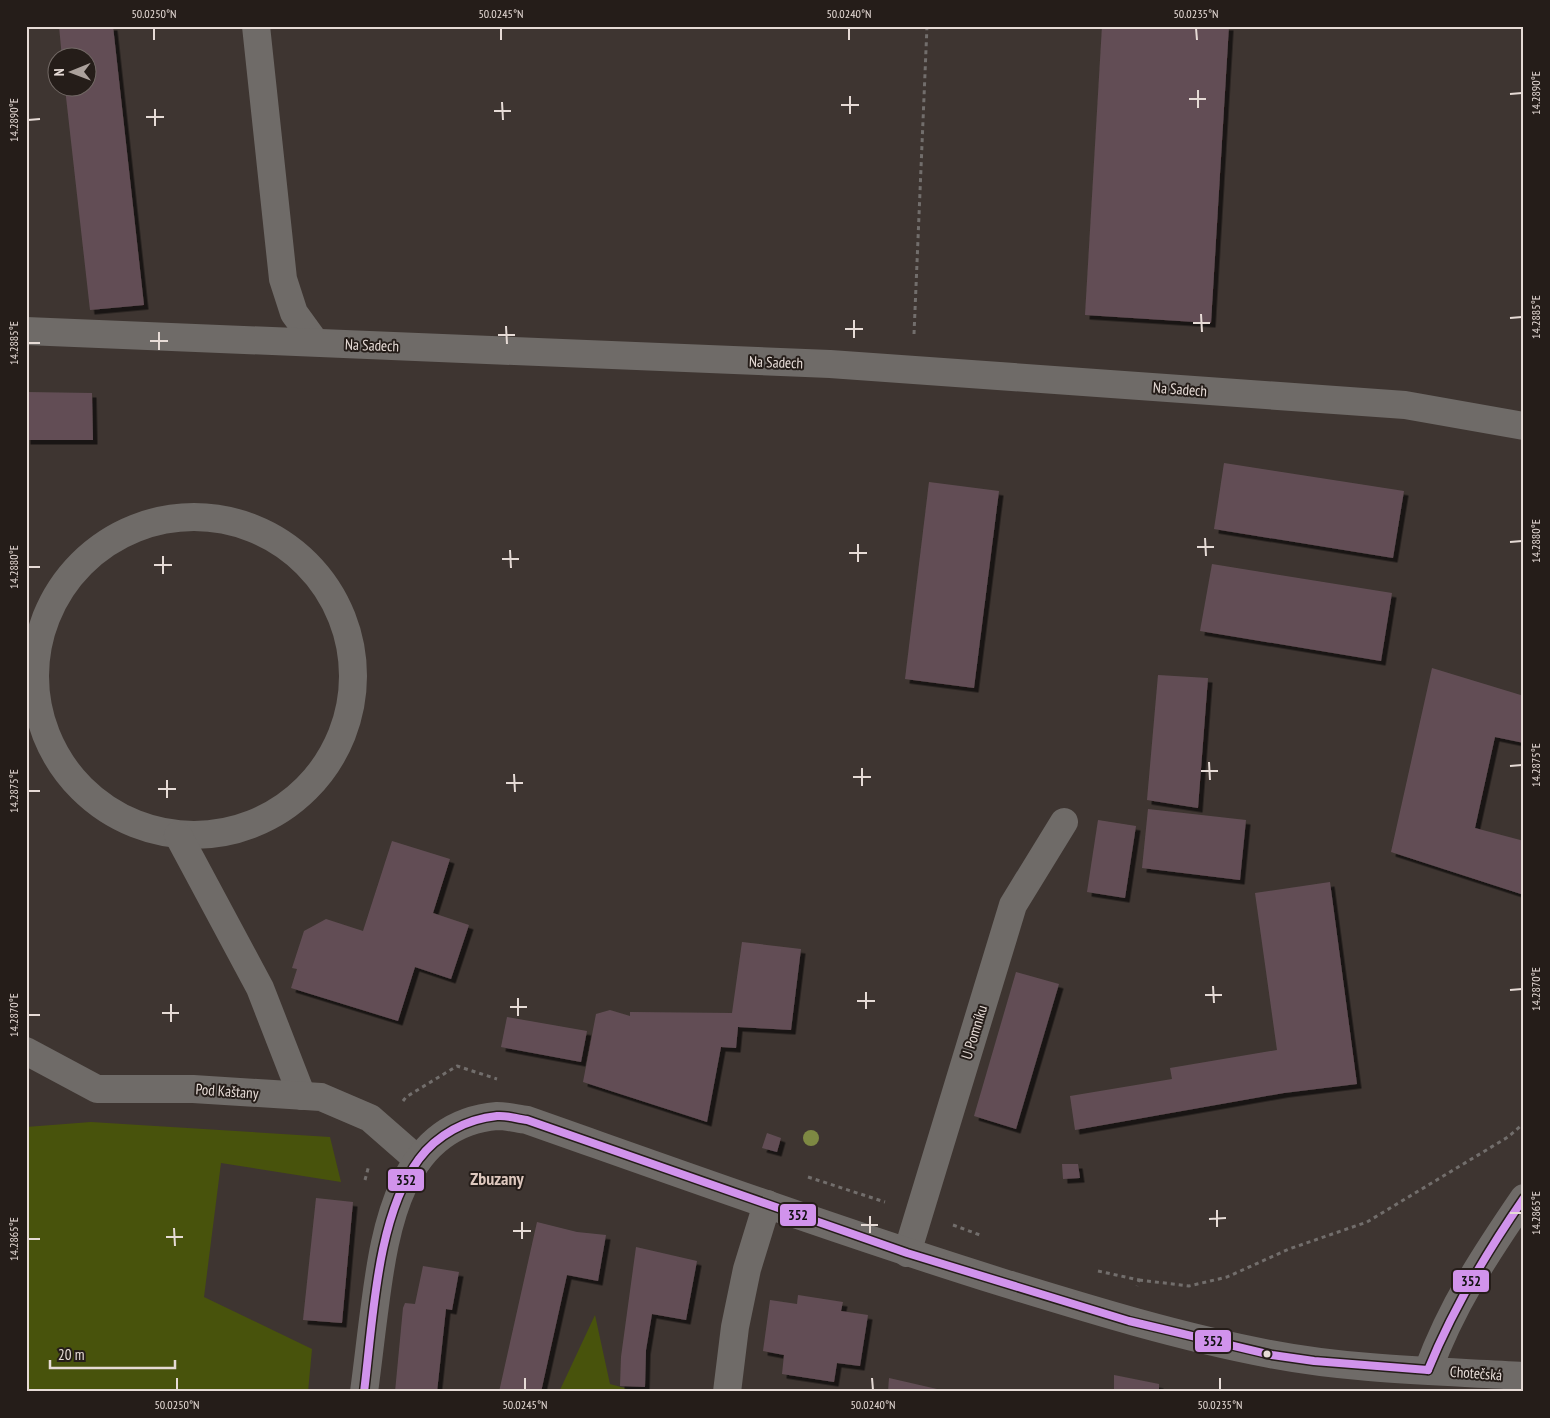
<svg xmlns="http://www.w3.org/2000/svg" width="1550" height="1418" font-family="'PT Sans Narrow',sans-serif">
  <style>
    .green { fill: #48530c }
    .building { fill: #624e55; filter: url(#shadow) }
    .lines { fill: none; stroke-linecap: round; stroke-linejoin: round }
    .path { stroke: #726e6c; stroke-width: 3; stroke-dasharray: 4 4; stroke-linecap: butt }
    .minor { stroke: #6f6b68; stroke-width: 28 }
    .bus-1-casing { stroke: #251d19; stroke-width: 11 }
    .bus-1 { stroke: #d193ec; stroke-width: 8 }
    .tree { fill: #7e8943 }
    .ticks { fill: none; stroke: #e6dbd6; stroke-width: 2 }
    .bus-dot { fill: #e6dbd6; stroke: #251d19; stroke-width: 2 }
    .labels { text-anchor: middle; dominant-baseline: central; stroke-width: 4; stroke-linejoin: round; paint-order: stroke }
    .street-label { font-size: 15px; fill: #e6dbd6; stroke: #251d19 }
    .quarter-label { font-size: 18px; font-weight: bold; fill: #dec8be; stroke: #251d19 }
    .line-badge { stroke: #251d19; stroke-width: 2 }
    .pale-badge-label { font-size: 14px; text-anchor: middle; font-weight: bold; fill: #111 }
    .neatline { fill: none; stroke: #e6dbd6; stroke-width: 2 }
    .ticks-label { font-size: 12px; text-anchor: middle; fill: #e6dbd6 }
  </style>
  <defs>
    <filter id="shadow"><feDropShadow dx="4.5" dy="4.5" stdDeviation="0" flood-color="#0009"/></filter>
  </defs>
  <rect width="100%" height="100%" fill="#3e3531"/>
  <g class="green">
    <polygon points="91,1122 330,1137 341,1182 221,1163 204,1297 312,1349 308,1392 26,1392 26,1127"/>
    <polygon points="595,1315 610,1384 639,1392 559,1392"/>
  </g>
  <g class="building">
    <polygon points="59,26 113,26 144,305 90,310 65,88 88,88 88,58 62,58"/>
    <polygon points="1102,26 1229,26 1211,323 1085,315"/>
    <polygon points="26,392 92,393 93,440 26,440"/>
    <polygon points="1224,463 1404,491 1393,558 1214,529"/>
    <polygon points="929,482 999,491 974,688 905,679"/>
    <polygon points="1212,564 1392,593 1381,661 1200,631"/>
    <polygon points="1432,668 1524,696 1524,743 1495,737 1475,828 1524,841 1524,895 1391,852"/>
    <polygon points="1158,675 1208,678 1198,808 1147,800"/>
    <polygon points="1148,809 1246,820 1240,880 1142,868"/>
    <polygon points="1098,820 1136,826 1125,898 1087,892"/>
    <polygon points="392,841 450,859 433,913 469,925 451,979 415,967 398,1021 291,988 297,969 292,968 304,931 326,919 363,931"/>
    <polygon points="1330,882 1357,1084 1284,1093 1075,1130 1070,1096 1172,1079 1170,1068 1277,1050 1255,893"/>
    <polygon points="742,942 801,949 791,1030 738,1027 736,1048 721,1047 707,1122 583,1082 596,1014 610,1010 630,1016 630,1012 732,1013"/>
    <polygon points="1016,972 1059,984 1016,1129 974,1116"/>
    <polygon points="507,1017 587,1031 581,1062 501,1047"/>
    <polygon points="767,1133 781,1138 777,1152 762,1148"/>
    <polygon points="1062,1164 1078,1164 1080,1178 1063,1179"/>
    <polygon points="316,1198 353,1202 342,1323 303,1320"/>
    <polygon points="537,1222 577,1232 606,1235 598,1281 567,1275 541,1392 499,1392"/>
    <polygon points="636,1247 697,1261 686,1320 652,1314 646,1350 645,1387 620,1386 621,1357"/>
    <polygon points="423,1266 459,1272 452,1310 446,1309 437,1392 395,1392 403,1308 405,1303 415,1304"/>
    <polygon points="798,1295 843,1302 841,1311 868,1315 860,1366 837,1363 834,1382 782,1374 784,1355 763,1351 770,1300 797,1304"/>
    <polygon points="1114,1375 1159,1384 1159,1392 1114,1392"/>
    <polygon points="889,1378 937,1389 937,1392 888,1392"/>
  </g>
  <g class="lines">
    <g class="path">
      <polyline points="914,334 927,26"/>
      <polyline points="403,1101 406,1097 457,1066 497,1079"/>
      <polyline points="808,1177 885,1202"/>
      <polyline points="365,1180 369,1165"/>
      <polyline points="953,1225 980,1235"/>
      <polyline points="1098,1271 1139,1280 1137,1286"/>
      <polyline points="1139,1280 1189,1286 1227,1277 1289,1249 1367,1222 1508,1137 1524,1123"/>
    </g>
    <g class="minor">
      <polyline points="256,26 283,279 294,313 315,342"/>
      <polyline points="26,331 830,364 1405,405 1524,426"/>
      <circle cx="194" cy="676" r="159"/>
      <polyline points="178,835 260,988 302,1096"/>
      <polyline points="26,1051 97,1089 193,1089 321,1097 370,1118 418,1160"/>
      <polyline points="907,1253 1013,905 1064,822"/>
      <path d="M1428,1370C1452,1305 1485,1255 1524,1198"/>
      <path d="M364,1392C368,1363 371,1334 375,1305C385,1228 401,1124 497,1116C507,1116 518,1119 527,1120C686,1176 844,1233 1004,1283C1092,1310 1180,1337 1270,1354C1353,1370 1440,1371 1524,1376"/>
      <polyline points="727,1392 735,1327 747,1269 767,1204"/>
    </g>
    <defs>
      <g id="bus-1">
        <path d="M1428,1370C1453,1308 1486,1253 1524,1198"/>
        <path d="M364,1392C373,1322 376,1217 419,1159C437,1135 466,1119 497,1116C507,1115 517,1119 527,1120L907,1253L1129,1321L1272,1355L1314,1361L1428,1370"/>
      </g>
    </defs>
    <use href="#bus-1" class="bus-1-casing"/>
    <use href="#bus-1" class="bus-1"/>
  </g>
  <circle class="tree" cx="811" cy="1138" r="8"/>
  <path class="ticks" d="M154,28V40M501,28V40M849,28V40M1196,28L1197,40M1198,90V108M1510,94L1522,93M850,96V114M1189,99H1206M502,102L503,120M841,105H859M155,109V126M494,111H511M146,117H164M28,120L40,119M1201,314L1202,332M1510,318L1522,317M854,320V338M1193,323H1210M506,326L507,344M845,329H863M159,332V350M498,335H515M150,341H168M28,343H40M1205,538L1206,556M1510,542L1522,541M858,544V562M1197,547H1214M510,550L511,568M849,553H867M163,556V574M502,559H519M154,565H172M28,567H40M1209,762L1210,780M1510,766L1522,765M862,768V786M1201,771H1218M514,774L515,792M853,777H871M167,780V798M506,783H523M158,789H176M28,791H40M1213,986L1214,1003M1510,990L1522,989M866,992V1009M1205,995H1222M518,998V1016M857,1001H875M171,1004V1022M510,1007H527M162,1013H179M28,1015H40M1217,1210V1227M1510,1213H1522M870,1216V1233M1209,1219L1226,1218M522,1222V1239M861,1225H878M174,1228L175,1246M513,1231H531M166,1237H183M28,1239H40M177,1378V1390M525,1378V1390M872,1378L873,1390M1220,1378V1390"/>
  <circle class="bus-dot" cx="1267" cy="1354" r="4.5"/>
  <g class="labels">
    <g class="street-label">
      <text transform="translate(372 345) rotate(2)">Na Sadech</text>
      <text transform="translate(776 362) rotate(2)">Na Sadech</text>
      <text transform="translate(1180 389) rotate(4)">Na Sadech</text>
      <text transform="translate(974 1032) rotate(-73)">U Pomníku</text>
      <text transform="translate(227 1091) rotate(4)">Pod Kaštany</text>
      <text transform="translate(1476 1373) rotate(4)">Chotečská</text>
    </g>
    <g class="quarter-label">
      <text x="497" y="1178">Zbuzany</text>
    </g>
  </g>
  <g class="line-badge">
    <rect x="387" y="1168" width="38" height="24" rx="5" fill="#d193ec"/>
    <rect x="779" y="1203" width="38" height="24" rx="5" fill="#d193ec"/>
    <rect x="1452" y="1269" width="38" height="24" rx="5" fill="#d193ec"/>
    <rect x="1194" y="1329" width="38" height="24" rx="5" fill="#d193ec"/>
  </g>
  <g class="pale-badge-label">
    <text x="406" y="1185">352</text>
    <text x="798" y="1220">352</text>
    <text x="1471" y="1286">352</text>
    <text x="1213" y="1346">352</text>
  </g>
  <rect width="1550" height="1418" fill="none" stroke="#251d19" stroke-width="55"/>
  <g transform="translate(72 72) rotate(269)"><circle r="24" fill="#251d19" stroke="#726965"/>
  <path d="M0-4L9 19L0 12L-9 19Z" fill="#aba19c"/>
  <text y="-8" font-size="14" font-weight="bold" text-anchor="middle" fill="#e6dbd6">N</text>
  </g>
  <path d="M50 1360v8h125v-8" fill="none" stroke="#e6dbd6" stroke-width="2.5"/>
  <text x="58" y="1360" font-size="15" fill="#e6dbd6" stroke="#251d19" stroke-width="4" paint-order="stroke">20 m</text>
  <rect x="28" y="28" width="1494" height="1362" class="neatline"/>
  <g class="ticks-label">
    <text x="154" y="18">50.0250°N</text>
    <text x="501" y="18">50.0245°N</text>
    <text x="849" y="18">50.0240°N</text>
    <text x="1196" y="18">50.0235°N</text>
    <text transform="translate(1536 93) rotate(-90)" y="4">14.2890°E</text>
    <text transform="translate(14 120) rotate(-90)" y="4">14.2890°E</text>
    <text transform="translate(1536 317) rotate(-90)" y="4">14.2885°E</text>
    <text transform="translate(14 343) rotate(-90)" y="4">14.2885°E</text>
    <text transform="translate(1536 541) rotate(-90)" y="4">14.2880°E</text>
    <text transform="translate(14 567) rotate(-90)" y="4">14.2880°E</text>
    <text transform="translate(1536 765) rotate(-90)" y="4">14.2875°E</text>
    <text transform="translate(14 791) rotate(-90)" y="4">14.2875°E</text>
    <text transform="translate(1536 989) rotate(-90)" y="4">14.2870°E</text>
    <text transform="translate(14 1015) rotate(-90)" y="4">14.2870°E</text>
    <text transform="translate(1536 1213) rotate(-90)" y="4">14.2865°E</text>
    <text transform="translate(14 1239) rotate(-90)" y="4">14.2865°E</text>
    <text x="177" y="1409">50.0250°N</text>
    <text x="525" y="1409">50.0245°N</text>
    <text x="873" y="1409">50.0240°N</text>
    <text x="1220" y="1409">50.0235°N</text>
  </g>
</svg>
